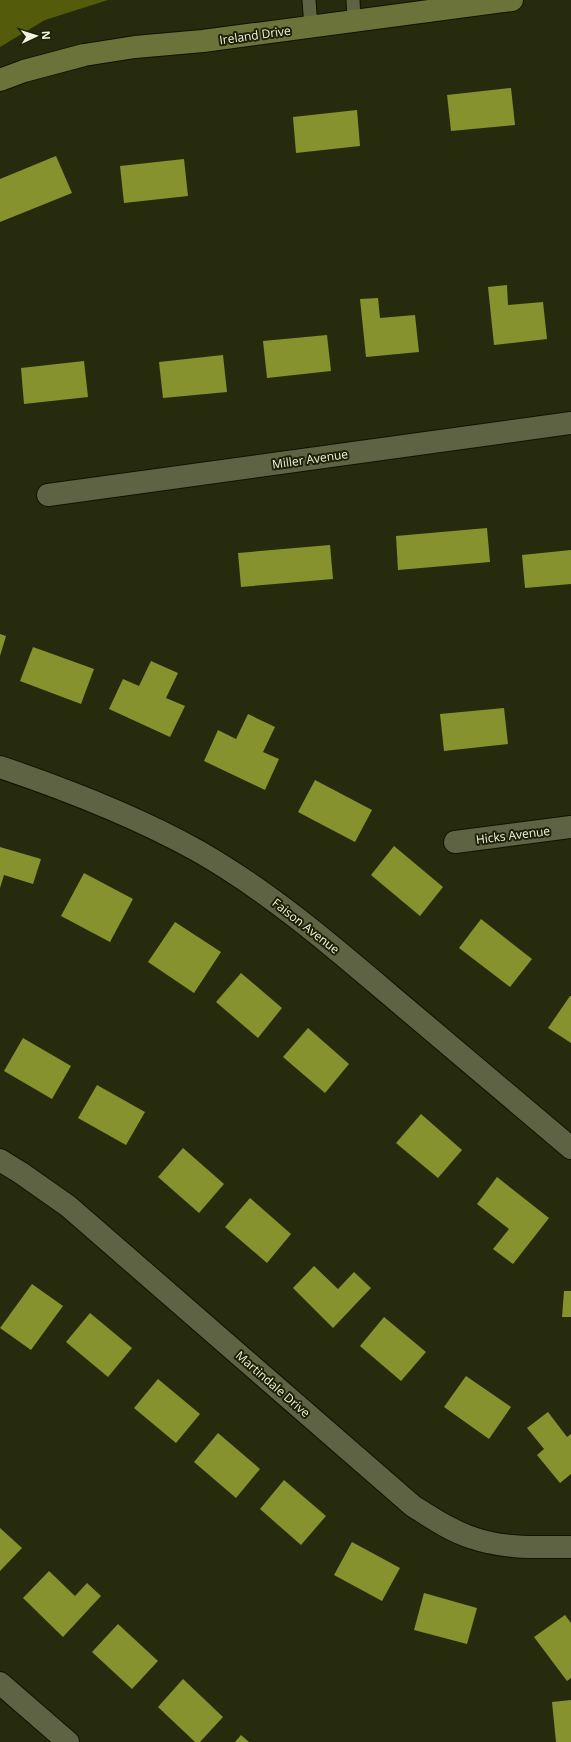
<svg xmlns="http://www.w3.org/2000/svg" width="571" height="1742" font-family="'Open Sans',sans-serif">
  <style>
    .forest { fill: #545c0b }
    .building { fill: #86922e }
    .lines { fill: none; stroke-linecap: round; stroke-linejoin: round }
    .lane-casing { stroke: #101300; stroke-width: 15 }
    .street-casing { stroke: #101300; stroke-width: 24 }
    .secondary-casing { stroke: #101300; stroke-width: 24 }
    .lane { stroke: #5e6344; stroke-width: 13 }
    .street { stroke: #5e6344; stroke-width: 22 }
    .secondary { stroke: #6c733a; stroke-width: 22 }
    .labels { text-anchor: middle; dominant-baseline: central; stroke-width: 4; stroke-linejoin: round; paint-order: stroke }
    .street-label { font-size: 12px; fill: #f1f4e3; stroke: #1e2104 }
  </style>
  <rect width="100%" height="100%" fill="#272b0e"/>
  <polygon class="forest" points="0,0 108,0 45,20 0,47"/>
  <g class="building">
    <polygon points="511,88 515,125 451,131 447,95"/>
    <polygon points="357,110 360,146 296,153 293,117"/>
    <polygon points="56,156 72,193 0,222 0,179"/>
    <polygon points="184,159 188,196 124,203 120,166"/>
    <polygon points="507,285 508,305 543,302 547,339 494,345 488,287"/>
    <polygon points="378,298 380,318 415,315 419,352 366,357 360,299"/>
    <polygon points="327,335 331,371 267,378 263,341"/>
    <polygon points="223,355 227,392 163,398 159,362"/>
    <polygon points="84,361 88,397 24,404 21,368"/>
    <polygon points="487,528 490,562 398,570 396,536"/>
    <polygon points="330,545 333,579 241,587 238,553"/>
    <polygon points="571,550 571,584 525,588 522,555"/>
    <polygon points="0,634 6,636 0,656"/>
    <polygon points="33,647 94,669 81,704 20,681"/>
    <polygon points="151,661 178,673 166,698 185,706 170,737 109,709 123,679 139,686"/>
    <polygon points="504,708 508,744 444,751 440,714"/>
    <polygon points="248,714 275,727 263,752 279,759 265,790 204,761 218,730 236,739"/>
    <polygon points="315,780 372,810 355,842 298,812"/>
    <polygon points="394,846 443,887 420,916 371,875"/>
    <polygon points="0,847 41,859 33,884 4,875 0,888"/>
    <polygon points="84,873 133,899 110,942 61,916"/>
    <polygon points="481,919 532,959 510,987 459,948"/>
    <polygon points="175,922 221,952 194,993 148,962"/>
    <polygon points="241,973 282,1008 258,1038 216,1002"/>
    <polygon points="570,996 571,996 571,1043 548,1028"/>
    <polygon points="308,1028 349,1064 325,1093 283,1057"/>
    <polygon points="23,1038 71,1066 52,1099 4,1071"/>
    <polygon points="97,1085 145,1112 126,1145 78,1118"/>
    <polygon points="421,1114 462,1150 438,1178 396,1143"/>
    <polygon points="183,1148 224,1184 199,1213 158,1177"/>
    <polygon points="497,1177 549,1218 513,1264 493,1249 509,1229 477,1204"/>
    <polygon points="250,1198 291,1234 267,1263 225,1227"/>
    <polygon points="314,1266 338,1289 354,1272 371,1288 333,1328 293,1288"/>
    <polygon points="32,1284 63,1306 31,1350 0,1328"/>
    <polygon points="564,1291 571,1291 571,1317 562,1317"/>
    <polygon points="90,1313 132,1348 108,1377 66,1342"/>
    <polygon points="384,1317 426,1352 401,1381 360,1346"/>
    <polygon points="466,1376 511,1407 489,1439 444,1407"/>
    <polygon points="158,1379 200,1414 176,1443 134,1408"/>
    <polygon points="548,1412 567,1437 571,1434 571,1474 560,1483 537,1455 544,1449 527,1428"/>
    <polygon points="218,1433 260,1469 236,1498 194,1462"/>
    <polygon points="284,1480 326,1516 301,1545 260,1509"/>
    <polygon points="0,1528 22,1548 0,1571"/>
    <polygon points="352,1542 400,1568 382,1601 334,1575"/>
    <polygon points="49,1571 75,1596 87,1583 101,1596 63,1637 23,1598"/>
    <polygon points="424,1593 477,1608 467,1644 414,1630"/>
    <polygon points="565,1615 571,1623 571,1678 567,1681 534,1637"/>
    <polygon points="118,1624 158,1661 132,1689 92,1652"/>
    <polygon points="183,1679 223,1717 200,1742 195,1742 158,1707"/>
    <polygon points="571,1700 571,1742 556,1742 552,1702"/>
    <polygon points="241,1735 249,1742 235,1742"/>
  </g>
  <g class="lines">
    <defs>
      <g id="lane">
        <polyline points="309,0 311,27"/>
        <polyline points="353,0 354,21"/>
      </g>
      <g id="street">
        <polyline points="48,495 571,423"/>
        <path d="M0,767C68,790 135,816 198,851C268,891 329,943 390,995C451,1046 511,1097 571,1148"/>
        <polyline points="455,842 571,827"/>
        <path d="M0,1160L21,1173L68,1206L413,1506C432,1518 451,1531 473,1538C504,1549 539,1547 571,1547"/>
        <polyline points="0,1683 68,1742"/>
      </g>
      <polyline id="secondary" points="0,80 24,71 84,55 135,47 203,41 512,0"/>
    </defs>
    <use href="#lane" class="lane-casing"/>
    <use href="#street" class="street-casing"/>
    <use href="#secondary" class="secondary-casing"/>
    <use href="#lane" class="lane"/>
    <use href="#street" class="street"/>
    <use href="#secondary" class="secondary"/>
  </g>
  <g class="labels">
    <g class="street-label">
      <text transform="translate(255 35) rotate(-8)">Ireland Drive</text>
      <text transform="translate(310 459) rotate(-8)">Miller Avenue</text>
      <text transform="translate(513 835) rotate(-7)">Hicks Avenue</text>
      <text transform="translate(306 926) rotate(38)">Faison Avenue</text>
      <text transform="translate(273 1384) rotate(41)">Martindale Drive</text>
    </g>
  </g>
  <g transform="translate(36 36) rotate(86)" stroke="#1e2104" stroke-width="3" paint-order="stroke">
  <path d="M0-3L7 15L0 10L-7 15Z" fill="#f1f4e3"/>
  <text y="-6" font-size="11" font-weight="bold" text-anchor="middle" fill="#f1f4e3">N</text>
  </g>
</svg>
